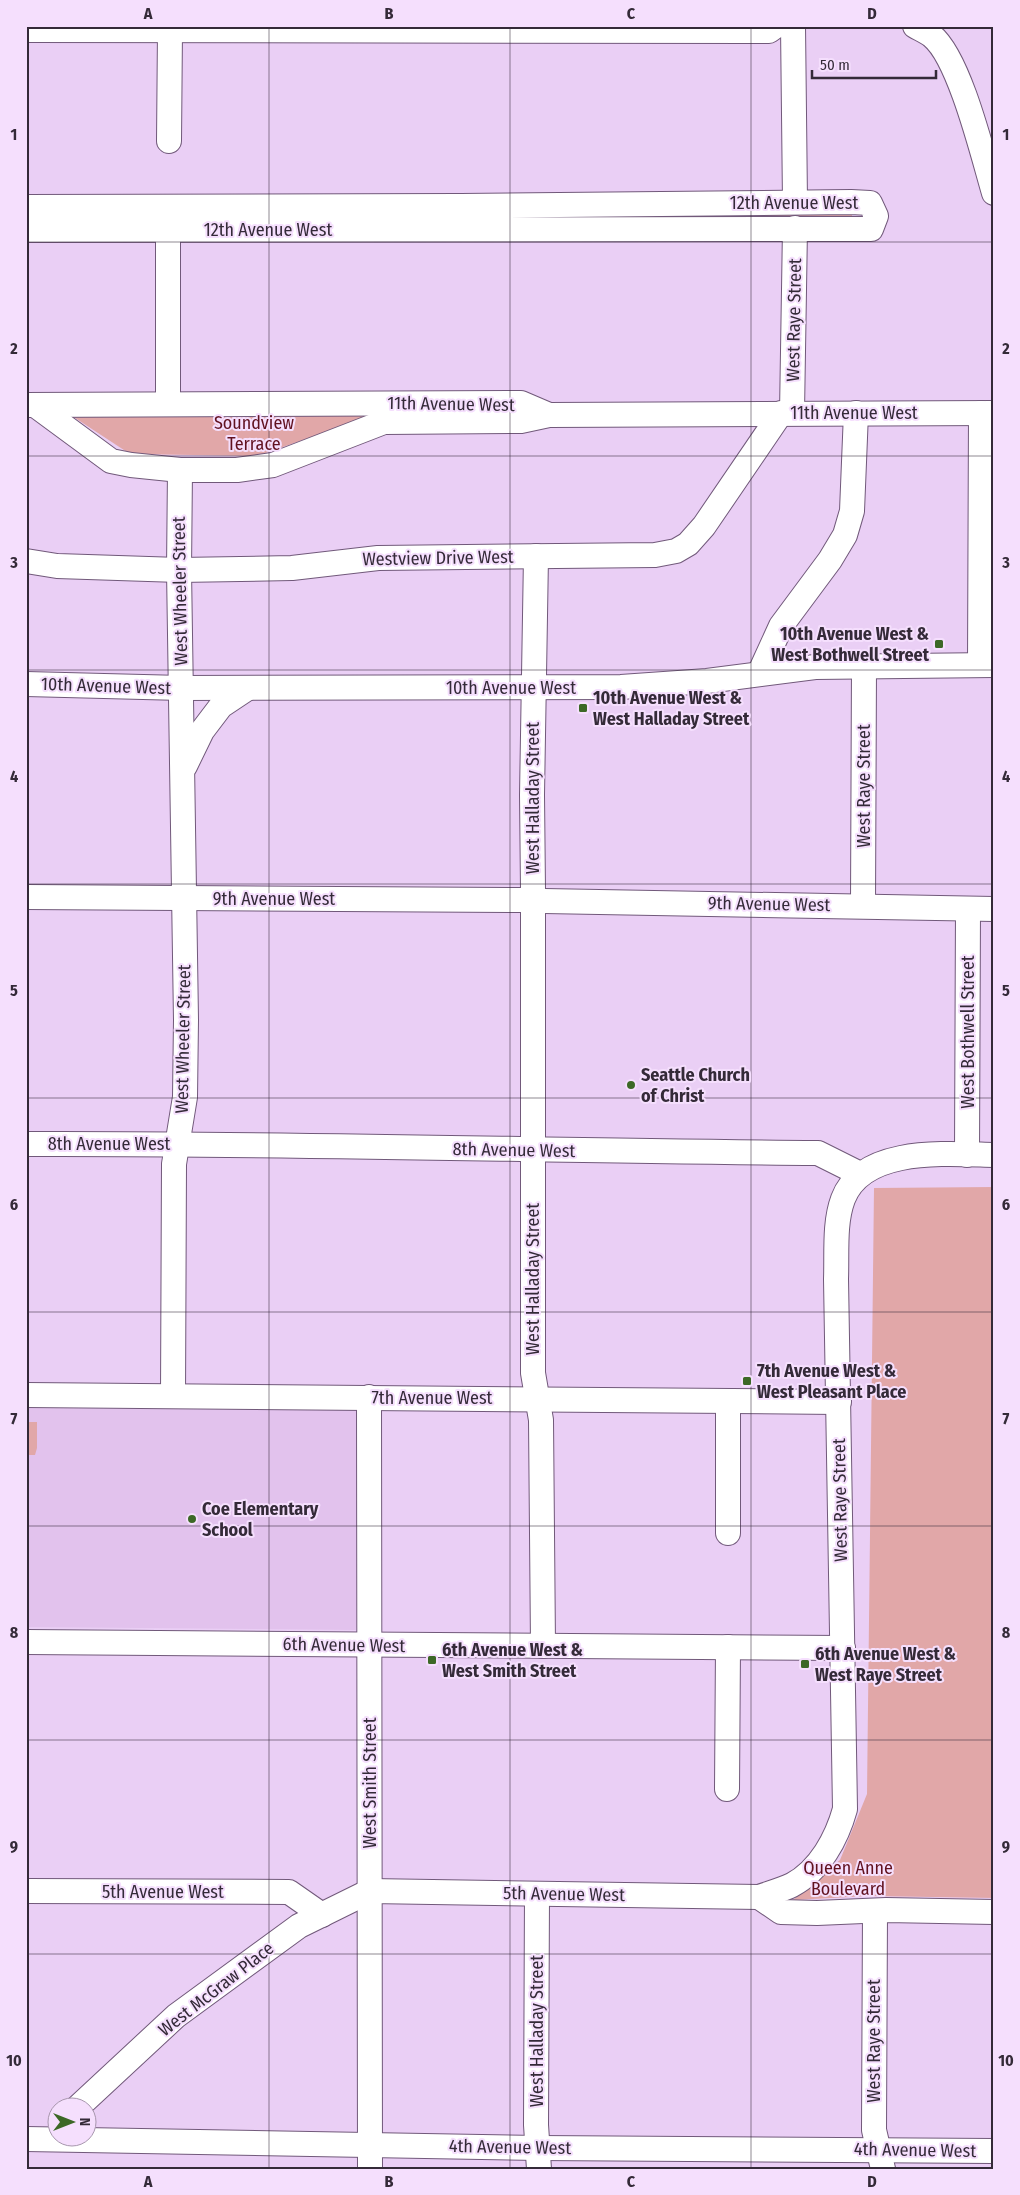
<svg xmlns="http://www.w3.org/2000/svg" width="1020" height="2195" font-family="'Fira Sans Condensed',sans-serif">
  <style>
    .built { fill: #e2c2ed }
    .green { fill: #e1a7a8 }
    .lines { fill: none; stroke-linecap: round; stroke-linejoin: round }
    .minor-casing { stroke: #71597a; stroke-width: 26 }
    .minor { stroke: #fff; stroke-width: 24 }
    .grid { fill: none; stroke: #342a38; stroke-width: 1; stroke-opacity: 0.55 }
    .poi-dot { fill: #3c6826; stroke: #f5dffd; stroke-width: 2 }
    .labels { text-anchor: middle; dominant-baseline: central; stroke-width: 4; stroke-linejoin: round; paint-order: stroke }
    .street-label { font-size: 18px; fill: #342a38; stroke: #f5dffd }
    .park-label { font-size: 18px; fill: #61111f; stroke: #f5dffd }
    .poi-label { font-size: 18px; font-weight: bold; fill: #342a38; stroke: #f5dffd; text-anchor: start }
    .neatline { fill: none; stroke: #342a38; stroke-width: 2 }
    .grid-label { font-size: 16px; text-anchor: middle; font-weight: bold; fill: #342a38 }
  </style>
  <rect width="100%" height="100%" fill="#eacff5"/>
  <polygon class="built" points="26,1408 358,1410 356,1630 26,1627"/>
  <g class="green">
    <polygon points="852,210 852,222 535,219 534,216"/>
    <polygon points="386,411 257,456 130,454 69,414"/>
    <polygon points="994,1187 994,1898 869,1896 793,1900 840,1860 867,1794 874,1188"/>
    <polygon points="26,1422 37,1422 37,1448 35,1455 28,1455 26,1458"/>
  </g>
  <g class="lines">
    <defs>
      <g id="minor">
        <polyline points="793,26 795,202"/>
        <path d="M915,26C920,29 927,32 932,36C960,59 983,156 994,193"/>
        <polyline points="26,30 769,31 776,26"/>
        <polyline points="169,141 170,30"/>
        <polyline points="26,207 461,206 851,202 870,203 876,216 871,229 852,229 26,230"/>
        <polyline points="168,230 168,404"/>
        <polyline points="26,405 521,403 549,415 994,413"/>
        <polyline points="35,405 111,461 131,465 180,470 237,470 273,465 384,422 521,421 549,415"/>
        <polyline points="792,413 795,228"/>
        <polyline points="26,561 57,566 179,570 292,568 378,558 655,555 676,551 688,544 704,526 781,413"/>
        <polyline points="980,665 981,413"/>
        <polyline points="760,672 781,626 830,560 845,535 852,511 856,413"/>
        <polyline points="26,684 182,688 621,687 707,681 815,667 994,665"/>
        <polyline points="185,766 202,731 221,706 248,688"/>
        <polyline points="533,890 532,795 536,556"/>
        <polyline points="26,897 523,900"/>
        <polyline points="544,901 994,909"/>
        <polyline points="863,906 864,666"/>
        <polyline points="533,911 533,1373 541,1420 543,1646"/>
        <path d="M26,1144C290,1143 554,1151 818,1153L860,1174"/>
        <polyline points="967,1155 968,910"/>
        <polyline points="26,1395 839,1402"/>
        <polyline points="173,1396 174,1164 185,1097 186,1020 179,570 180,470"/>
        <polyline points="369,1397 370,2169"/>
        <polyline points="728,1402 728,1533"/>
        <polyline points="26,1642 843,1648"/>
        <polyline points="727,1789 728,1647"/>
        <polyline points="26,1891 289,1892 322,1915"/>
        <polyline points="537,1894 536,2125 539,2169"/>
        <polyline points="759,1897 781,1912 817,1913 886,1910 994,1912"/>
        <polyline points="875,1912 874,2130 883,2169"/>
        <path d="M77,2108L176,2016L299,1926L370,1891L759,1897C770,1893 782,1890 792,1885C820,1870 837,1838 845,1809L836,1279C837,1253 834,1223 843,1199C863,1146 947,1154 994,1155"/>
        <polyline points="26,2139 538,2148 994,2151"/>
      </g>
    </defs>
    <use href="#minor" class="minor-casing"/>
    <use href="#minor" class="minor"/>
  </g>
  <path class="grid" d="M269,26V2169M510,26V2169M751,26V2169M26,242H994M26,456H994M26,670H994M26,884H994M26,1098H994M26,1312H994M26,1526H994M26,1740H994M26,1954H994"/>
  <g class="poi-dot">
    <rect x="934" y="639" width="10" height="10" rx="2.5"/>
    <rect x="578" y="703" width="10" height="10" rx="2.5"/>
    <circle cx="631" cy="1085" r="5"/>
    <rect x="742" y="1376" width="10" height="10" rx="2.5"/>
    <circle cx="192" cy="1519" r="5"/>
    <rect x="427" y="1655" width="10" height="10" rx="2.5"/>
    <rect x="800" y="1659" width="10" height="10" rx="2.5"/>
  </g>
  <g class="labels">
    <g class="street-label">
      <text x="794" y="203">12th Avenue West</text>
      <text x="268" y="230">12th Avenue West</text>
      <text transform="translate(794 320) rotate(-89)">West Raye Street</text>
      <text transform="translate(451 404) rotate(1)">11th Avenue West</text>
      <text x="854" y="413">11th Avenue West</text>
      <text transform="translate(438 558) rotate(-1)">Westview Drive West</text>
      <text transform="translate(180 591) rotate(-91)">West Wheeler Street</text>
      <text transform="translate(106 686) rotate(2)">10th Avenue West</text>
      <text x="511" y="688">10th Avenue West</text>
      <text transform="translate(864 786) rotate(-90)">West Raye Street</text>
      <text transform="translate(533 798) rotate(-90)">West Halladay Street</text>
      <text x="274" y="899">9th Avenue West</text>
      <text transform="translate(769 904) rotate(1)">9th Avenue West</text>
      <text transform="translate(968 1032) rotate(-90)">West Bothwell Street</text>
      <text transform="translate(183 1039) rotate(-89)">West Wheeler Street</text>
      <text x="109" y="1144">8th Avenue West</text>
      <text transform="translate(514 1150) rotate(1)">8th Avenue West</text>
      <text transform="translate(533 1279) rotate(-90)">West Halladay Street</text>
      <text x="432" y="1398">7th Avenue West</text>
      <text transform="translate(840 1500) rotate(-91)">West Raye Street</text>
      <text transform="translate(344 1645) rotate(1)">6th Avenue West</text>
      <text transform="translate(370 1783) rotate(-90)">West Smith Street</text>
      <text x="163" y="1892">5th Avenue West</text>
      <text transform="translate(564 1894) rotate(1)">5th Avenue West</text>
      <text transform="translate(216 1989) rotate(-38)">West McGraw Place</text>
      <text transform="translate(537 2031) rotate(-90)">West Halladay Street</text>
      <text transform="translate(874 2041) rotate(-90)">West Raye Street</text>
      <text transform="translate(510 2147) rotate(1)">4th Avenue West</text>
      <text transform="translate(915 2150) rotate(1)">4th Avenue West</text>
    </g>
    <g class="park-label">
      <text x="254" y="423">Soundview<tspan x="254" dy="21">Terrace</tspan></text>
      <text x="848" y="1868">Queen Anne<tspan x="848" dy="21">Boulevard</tspan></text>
    </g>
    <g class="poi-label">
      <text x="929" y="634" text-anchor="end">10th Avenue West &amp;<tspan x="929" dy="21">West Bothwell Street</tspan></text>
      <text x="593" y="698">10th Avenue West &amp;<tspan x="593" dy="21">West Halladay Street</tspan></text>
      <text x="641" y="1075">Seattle Church<tspan x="641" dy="21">of Christ</tspan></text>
      <text x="757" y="1371">7th Avenue West &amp;<tspan x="757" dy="21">West Pleasant Place</tspan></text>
      <text x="202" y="1509">Coe Elementary<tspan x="202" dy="21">School</tspan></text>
      <text x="442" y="1650">6th Avenue West &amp;<tspan x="442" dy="21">West Smith Street</tspan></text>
      <text x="815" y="1654">6th Avenue West &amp;<tspan x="815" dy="21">West Raye Street</tspan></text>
    </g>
  </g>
  <rect width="1020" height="2195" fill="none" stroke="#f5dffd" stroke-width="55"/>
  <g transform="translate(72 2122) rotate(90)"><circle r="24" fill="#f5dffd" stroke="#a897ae"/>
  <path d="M0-4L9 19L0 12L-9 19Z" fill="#3c6826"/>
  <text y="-8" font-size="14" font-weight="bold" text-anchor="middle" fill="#342a38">N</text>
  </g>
  <path d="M812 70v8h124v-8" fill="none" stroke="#342a38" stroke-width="2.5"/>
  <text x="820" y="70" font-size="15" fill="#342a38" stroke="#f5dffd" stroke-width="4" paint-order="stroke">50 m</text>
  <rect x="28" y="28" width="964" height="2140" class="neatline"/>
  <g class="grid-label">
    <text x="148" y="19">A</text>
    <text x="389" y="19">B</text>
    <text x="631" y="19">C</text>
    <text x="872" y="19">D</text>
    <text x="14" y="140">1</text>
    <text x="1006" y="140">1</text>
    <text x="14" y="354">2</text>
    <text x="1006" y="354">2</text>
    <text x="14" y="568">3</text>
    <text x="1006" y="568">3</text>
    <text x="14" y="782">4</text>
    <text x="1006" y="782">4</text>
    <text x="14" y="996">5</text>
    <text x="1006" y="996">5</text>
    <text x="14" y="1210">6</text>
    <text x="1006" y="1210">6</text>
    <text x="14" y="1424">7</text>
    <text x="1006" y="1424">7</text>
    <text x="14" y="1638">8</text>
    <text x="1006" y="1638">8</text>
    <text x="14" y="1852">9</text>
    <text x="1006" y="1852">9</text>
    <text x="14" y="2066">10</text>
    <text x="1006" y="2066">10</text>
    <text x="148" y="2187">A</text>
    <text x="389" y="2187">B</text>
    <text x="631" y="2187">C</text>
    <text x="872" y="2187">D</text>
  </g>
</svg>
